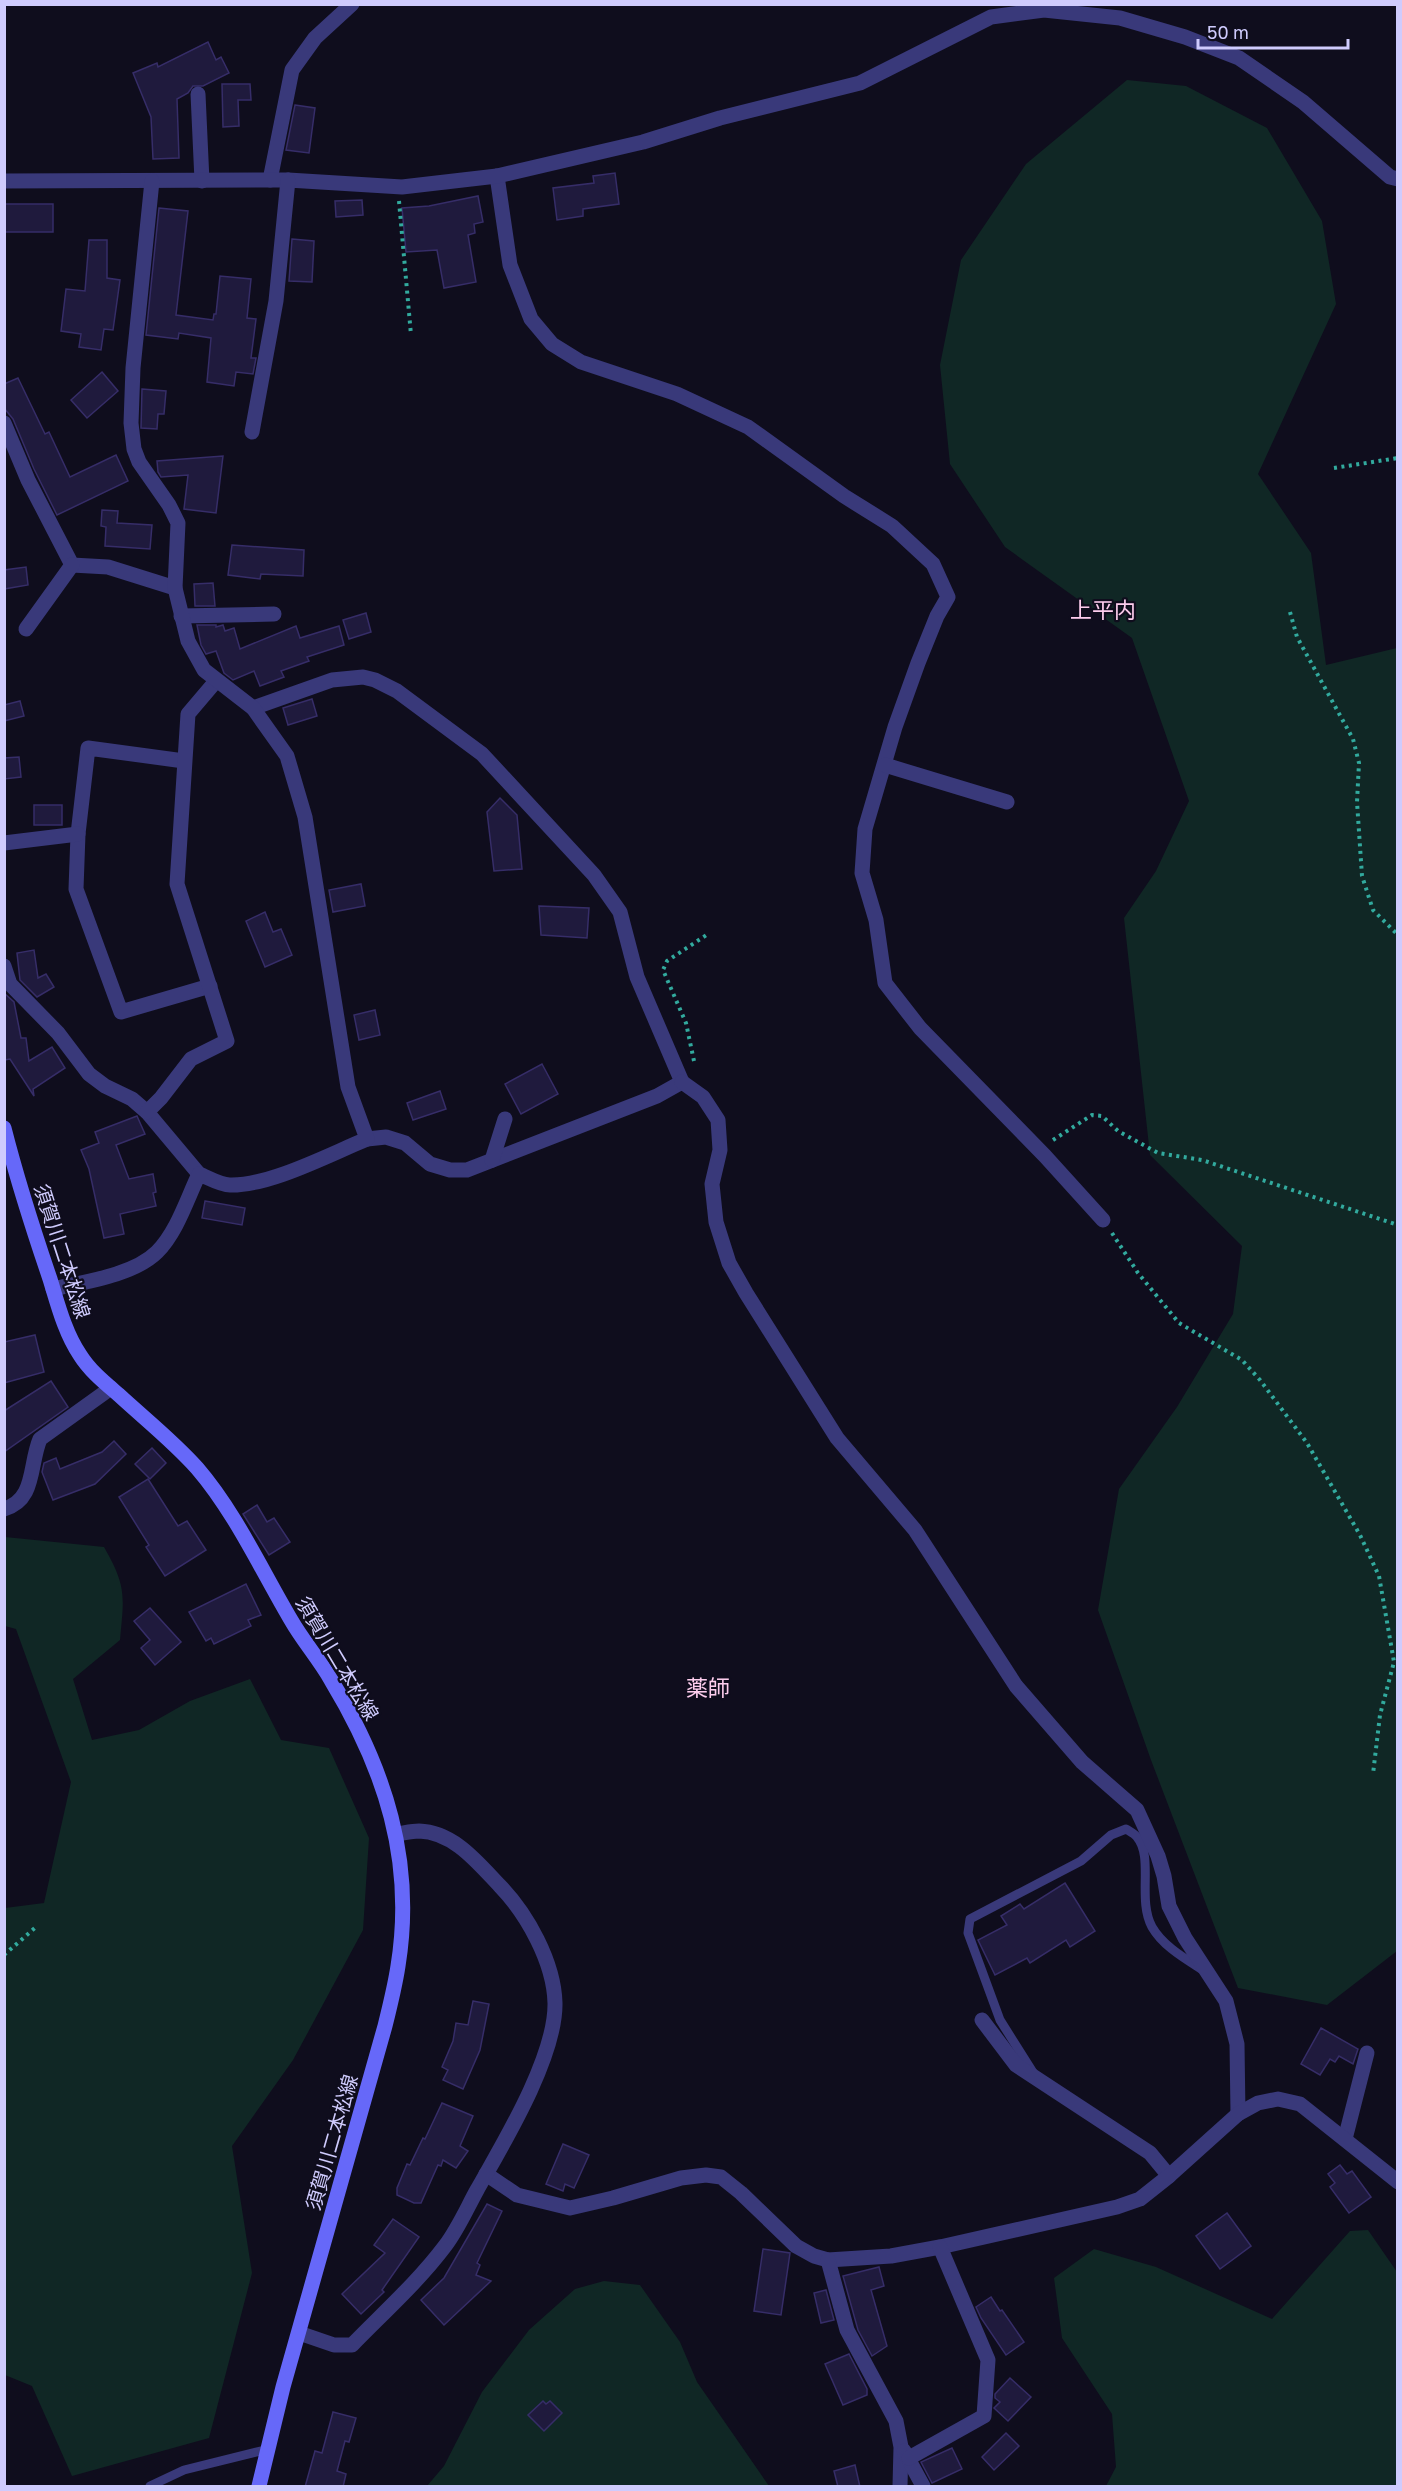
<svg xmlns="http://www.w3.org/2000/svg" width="1402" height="2491" font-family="'Golos Text','Noto Sans JP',sans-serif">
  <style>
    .green { fill: #102725 }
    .building { fill: #1f1a3d; stroke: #362d68; stroke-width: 1.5 }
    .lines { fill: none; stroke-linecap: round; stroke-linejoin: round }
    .path { stroke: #32aa9e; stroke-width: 4; stroke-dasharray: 3 4.5; stroke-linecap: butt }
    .service { stroke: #39397a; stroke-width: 9 }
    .minor { stroke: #39397a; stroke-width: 15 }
    .secondary { stroke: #6668f9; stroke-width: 15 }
    .labels { text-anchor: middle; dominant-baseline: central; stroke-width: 4.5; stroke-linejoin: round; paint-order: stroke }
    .street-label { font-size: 20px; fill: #cfcbfd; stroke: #0f0d1d }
    .quarter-label { font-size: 22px; fill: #fdcded; stroke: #0f0d1d }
  </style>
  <rect width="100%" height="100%" fill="#0f0d1d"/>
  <g class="green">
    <polygon points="1127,80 1186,86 1267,128 1322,221 1336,304 1258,474 1311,553 1326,665 1397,648 1397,1951 1327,2005 1238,1988 1151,1760 1098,1610 1119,1489 1177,1407 1233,1314 1242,1246 1150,1155 1124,918 1156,871 1189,801 1132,638 1005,547 950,464 940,365 961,260 1026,164"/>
    <path d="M5,1537L104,1547C127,1587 124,1596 120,1640L73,1679L92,1740L139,1730L190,1701L250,1679L281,1740L329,1748L369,1838L363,1930L293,2060L232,2146L252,2273L209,2438L72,2476L32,2386L5,2375V1908L44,1903L71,1782L16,1629L5,1626Z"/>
    <polygon points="1368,2230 1397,2272 1397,2486 1106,2486 1116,2467 1112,2414 1062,2338 1054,2278 1094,2249 1156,2267 1272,2319 1350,2231"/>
    <polygon points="604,2281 640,2285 680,2342 697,2382 769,2486 427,2486 444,2466 482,2392 529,2330 575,2289"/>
  </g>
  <g class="building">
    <polygon points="208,42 216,60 221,57 229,73 203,86 193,86 188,93 177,99 179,158 153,159 151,117 133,73 157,63 158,67"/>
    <polygon points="222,84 250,84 251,100 238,100 239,126 223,127"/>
    <polygon points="295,105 315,108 309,153 286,150"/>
    <polygon points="615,173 619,204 583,209 583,216 557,220 553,188 594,183 593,176"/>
    <polygon points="478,196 483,222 474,224 475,233 468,235 476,282 444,288 437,250 406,252 402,208 429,206"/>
    <polygon points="362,200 363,215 336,217 335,201"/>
    <rect x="4" y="204" width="49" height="28"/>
    <polygon points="159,208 188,211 176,315 213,320 214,314 216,314 220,276 251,279 247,318 256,319 251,358 256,358 253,374 236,372 234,386 207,382 211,338 179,333 178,339 146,335"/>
    <polygon points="292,239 314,241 312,282 289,281"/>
    <polygon points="89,240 107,240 107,278 120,280 113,330 104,329 101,350 79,347 81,334 61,331 66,289 85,291"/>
    <polygon points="102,372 118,391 87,418 71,400"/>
    <polygon points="18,378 45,434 49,432 70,477 116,455 128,481 57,515 34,469 13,419 4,408 4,384"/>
    <polygon points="142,389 166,391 164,414 158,414 157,429 141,428"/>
    <polygon points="223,456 216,513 184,509 188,475 161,477 158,472 157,461"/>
    <polygon points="102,510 118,511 117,523 152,525 150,549 105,546 106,527 101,526"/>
    <polygon points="232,545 304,550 303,576 261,574 260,579 228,575"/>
    <polygon points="26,567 28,585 4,589 4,570"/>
    <polygon points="213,583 215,606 195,606 194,584"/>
    <polygon points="366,613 371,632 349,639 343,620"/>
    <polygon points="197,625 216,625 216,627 223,625 225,631 234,628 240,649 296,626 300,638 339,626 344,645 307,657 309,661 281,671 284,677 260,686 254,671 233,680 224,673 216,651 206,654 201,645"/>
    <polygon points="312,699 317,716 288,725 283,708"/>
    <polygon points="20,701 24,716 4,721 4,705"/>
    <polygon points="19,757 21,777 4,779 4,758"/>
    <polygon points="500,798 517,815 522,869 494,871 487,812"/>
    <rect x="34" y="805" width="28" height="20"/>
    <polygon points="361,884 365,906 333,912 329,890"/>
    <polygon points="539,906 589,908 587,938 541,935"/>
    <polygon points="265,912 273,932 281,929 292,955 265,967 246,921"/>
    <polygon points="34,950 38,978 46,974 54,987 37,997 20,980 17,953"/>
    <polygon points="4,993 14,1002 21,1038 26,1038 29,1061 52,1047 65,1068 33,1089 34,1096 10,1059 4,1060"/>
    <polygon points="375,1010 380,1035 359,1040 354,1015"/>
    <polygon points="542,1064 558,1094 521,1114 505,1084"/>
    <polygon points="440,1091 446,1109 413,1120 407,1103"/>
    <polygon points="137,1116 145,1134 116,1145 129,1179 153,1174 156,1192 153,1193 156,1206 120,1214 124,1234 104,1238 89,1169 81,1150 99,1143 95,1132"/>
    <polygon points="205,1201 245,1208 242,1225 202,1218"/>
    <polygon points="35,1335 44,1372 4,1383 4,1342"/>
    <polygon points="51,1381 68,1407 4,1452 4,1411"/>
    <polygon points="114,1441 126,1454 95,1484 53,1500 42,1472 44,1463 56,1458 60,1469 102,1452"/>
    <polygon points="152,1448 166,1463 150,1479 135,1464"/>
    <polygon points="148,1479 178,1526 187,1521 206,1550 165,1576 146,1547 149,1545 119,1497"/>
    <polygon points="257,1505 267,1522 274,1518 290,1542 269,1555 243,1514"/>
    <polygon points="246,1584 261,1615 248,1620 251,1626 214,1644 211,1638 206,1641 189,1612"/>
    <polygon points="150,1608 181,1642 155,1665 141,1648 150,1640 134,1621"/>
    <polygon points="1065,1883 1095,1931 1070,1947 1066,1940 1030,1963 1027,1958 995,1975 978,1940 1007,1925 1001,1916 1020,1904 1024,1909"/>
    <polygon points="473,2001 489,2004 480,2050 463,2089 443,2080 448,2070 442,2067 453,2041 456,2023 468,2025"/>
    <polygon points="1321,2028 1358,2049 1353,2064 1339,2056 1335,2062 1330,2059 1320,2075 1301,2064"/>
    <polygon points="442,2103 473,2116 460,2146 468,2151 456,2168 443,2160 441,2166 438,2165 421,2203 414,2203 397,2195 397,2188 407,2164 410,2165 423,2138 425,2139"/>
    <polygon points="563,2144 589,2155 574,2188 565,2184 563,2191 546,2184"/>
    <polygon points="1340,2165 1347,2174 1352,2171 1371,2197 1349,2213 1330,2187 1335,2183 1328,2174"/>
    <polygon points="487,2204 502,2211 477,2263 480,2265 476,2275 491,2281 444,2325 421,2300 444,2278"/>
    <polygon points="1227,2213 1251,2246 1220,2269 1196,2236"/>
    <polygon points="393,2219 419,2237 382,2290 384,2292 361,2314 342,2294 385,2253 374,2245"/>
    <polygon points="763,2249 790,2253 781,2315 754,2311"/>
    <polygon points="879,2267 884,2286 871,2290 887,2346 872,2356 858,2330 843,2276"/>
    <polygon points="826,2290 834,2320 821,2323 814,2293"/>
    <polygon points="991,2297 1000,2311 1002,2310 1024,2342 1006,2355 981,2318 976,2307"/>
    <polygon points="849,2354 867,2389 867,2395 843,2405 825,2364"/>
    <polygon points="1010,2378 1031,2397 1008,2421 994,2408 1000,2402 995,2398 995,2394"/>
    <polygon points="543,2401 546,2404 550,2401 562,2413 544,2431 528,2415"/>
    <polygon points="333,2412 356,2418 349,2442 345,2441 337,2471 346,2474 343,2487 305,2487 315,2451 322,2453"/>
    <polygon points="1006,2433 1019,2446 994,2470 982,2457"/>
    <polygon points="952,2448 962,2469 932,2483 921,2462"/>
    <polygon points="855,2465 860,2487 838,2487 834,2471"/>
  </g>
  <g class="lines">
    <g class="path">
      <polyline points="399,201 411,335"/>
      <polyline points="1334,468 1398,458"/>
      <polyline points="1290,612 1297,637 1353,739 1359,763 1357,802 1362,876 1373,910 1398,935"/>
      <polyline points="694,1061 686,1023 663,970 667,961 708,934"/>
      <polyline points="1053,1140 1092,1115 1102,1116 1118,1131 1158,1153 1202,1160 1398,1225"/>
      <polyline points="1112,1233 1138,1273 1179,1323 1242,1360 1260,1380 1307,1443 1360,1535 1379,1576 1394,1662 1380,1715 1373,1774"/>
      <polyline points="4,1955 36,1927"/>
    </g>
    <g class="service">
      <path d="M1034,2074L1000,2020L968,1933L970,1919L1081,1861L1111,1835L1126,1829C1129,1831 1135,1834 1137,1837C1154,1857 1137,1900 1152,1927C1163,1946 1184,1958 1201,1969"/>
      <polyline points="150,2486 184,2470 269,2449"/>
    </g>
    <g class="minor">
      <polyline points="198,94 202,181"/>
      <polyline points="497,176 510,265 531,319 552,344 581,362 677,394 748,427 844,496 892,526 933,564 948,597 937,616 918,663 895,727 865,829 862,873 876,920 885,983 920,1028 1045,1156 1103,1220"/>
      <polyline points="270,180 292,70 315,38 352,4"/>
      <polyline points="4,181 288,180 402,187 497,176 643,142 720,118 860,83 991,17 1044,10 1120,18 1185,37 1239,58 1303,102 1390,177 1398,179"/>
      <polyline points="4,423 28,480 72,565 108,567 175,588"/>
      <polyline points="252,432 276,301 288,180"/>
      <polyline points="181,616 274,614"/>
      <polyline points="26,629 72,565"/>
      <polyline points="253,708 332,680 363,677 375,680 397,691 482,754 594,875 620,912 637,977 682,1082 657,1096 467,1170 450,1170 430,1164 405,1143 386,1137 367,1139"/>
      <polyline points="184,761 88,748 78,834 76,889 121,1012 210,986"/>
      <polyline points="885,765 1007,802"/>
      <polyline points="4,843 78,834"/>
      <polyline points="4,966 10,984 58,1033 89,1074 105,1086 132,1099 147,1112 199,1174"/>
      <polyline points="682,1082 703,1097 718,1120 720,1150 712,1184 716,1222 729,1263 746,1293 837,1438 915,1530 1016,1686 1082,1762 1137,1810 1158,1856 1164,1876 1169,1906 1185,1938 1226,2001 1237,2044 1238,2114"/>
      <polyline points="147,1112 161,1098 191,1059 227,1041 177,884 188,714 216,681"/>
      <polyline points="492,1160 505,1119"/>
      <path d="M53,1289C84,1282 134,1275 157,1252C177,1232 187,1199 199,1174C209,1178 220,1185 230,1185C270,1186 330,1154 367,1139L348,1087L305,817L287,756L253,708L204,670L188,641L175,588L178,523L169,505L139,462L134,449L131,423L133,368L152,181"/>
      <path d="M4,1509C36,1500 29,1465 40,1439L111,1388"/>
      <polyline points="982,2020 1016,2065 1150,2153 1169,2176"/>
      <polyline points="1345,2139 1367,2053"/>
      <polyline points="486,2174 517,2195 570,2208 613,2198 681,2178 706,2175 721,2177 741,2193 796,2246 814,2256 828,2260 891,2256 940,2247 1117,2207 1140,2199 1169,2176 1238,2114 1258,2103 1278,2099 1300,2104 1398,2182"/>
      <polyline points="828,2260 847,2330 896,2421 901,2447 900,2486"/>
      <path d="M299,2333L334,2345H352C383,2313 418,2282 445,2246C458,2229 467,2208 477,2190C503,2144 556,2057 555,2003C554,1962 527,1914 500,1886C478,1863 454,1832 419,1831C412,1831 404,1833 397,1834"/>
      <polyline points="904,2451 923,2486"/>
      <polyline points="909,2458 984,2416 988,2360 940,2247"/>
    </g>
    <path class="secondary" d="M4,1128C17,1179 33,1229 50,1279C58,1305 65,1333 80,1355C90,1371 105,1383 119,1395C145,1419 174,1442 197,1468C235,1512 262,1571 291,1620C303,1641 319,1659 331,1680C385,1769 415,1861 398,1966C395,1986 390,2006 385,2026L283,2387L259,2486"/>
  </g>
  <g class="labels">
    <g class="street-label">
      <text transform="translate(63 1251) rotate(72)">須賀川二本松線</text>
      <text transform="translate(338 1658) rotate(59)">須賀川二本松線</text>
      <text transform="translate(331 2142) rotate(-74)">須賀川二本松線</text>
    </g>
    <g class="quarter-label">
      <text x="1103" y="609">上平内</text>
      <text x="708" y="1687">薬師</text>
    </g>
  </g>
  <rect width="1402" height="2491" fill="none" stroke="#cfcbfd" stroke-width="12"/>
  <path d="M1198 39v9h150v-9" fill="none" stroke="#cfcbfd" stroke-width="3"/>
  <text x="1207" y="39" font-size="18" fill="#cfcbfd" stroke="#0f0d1d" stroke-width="4.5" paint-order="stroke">50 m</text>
</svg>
